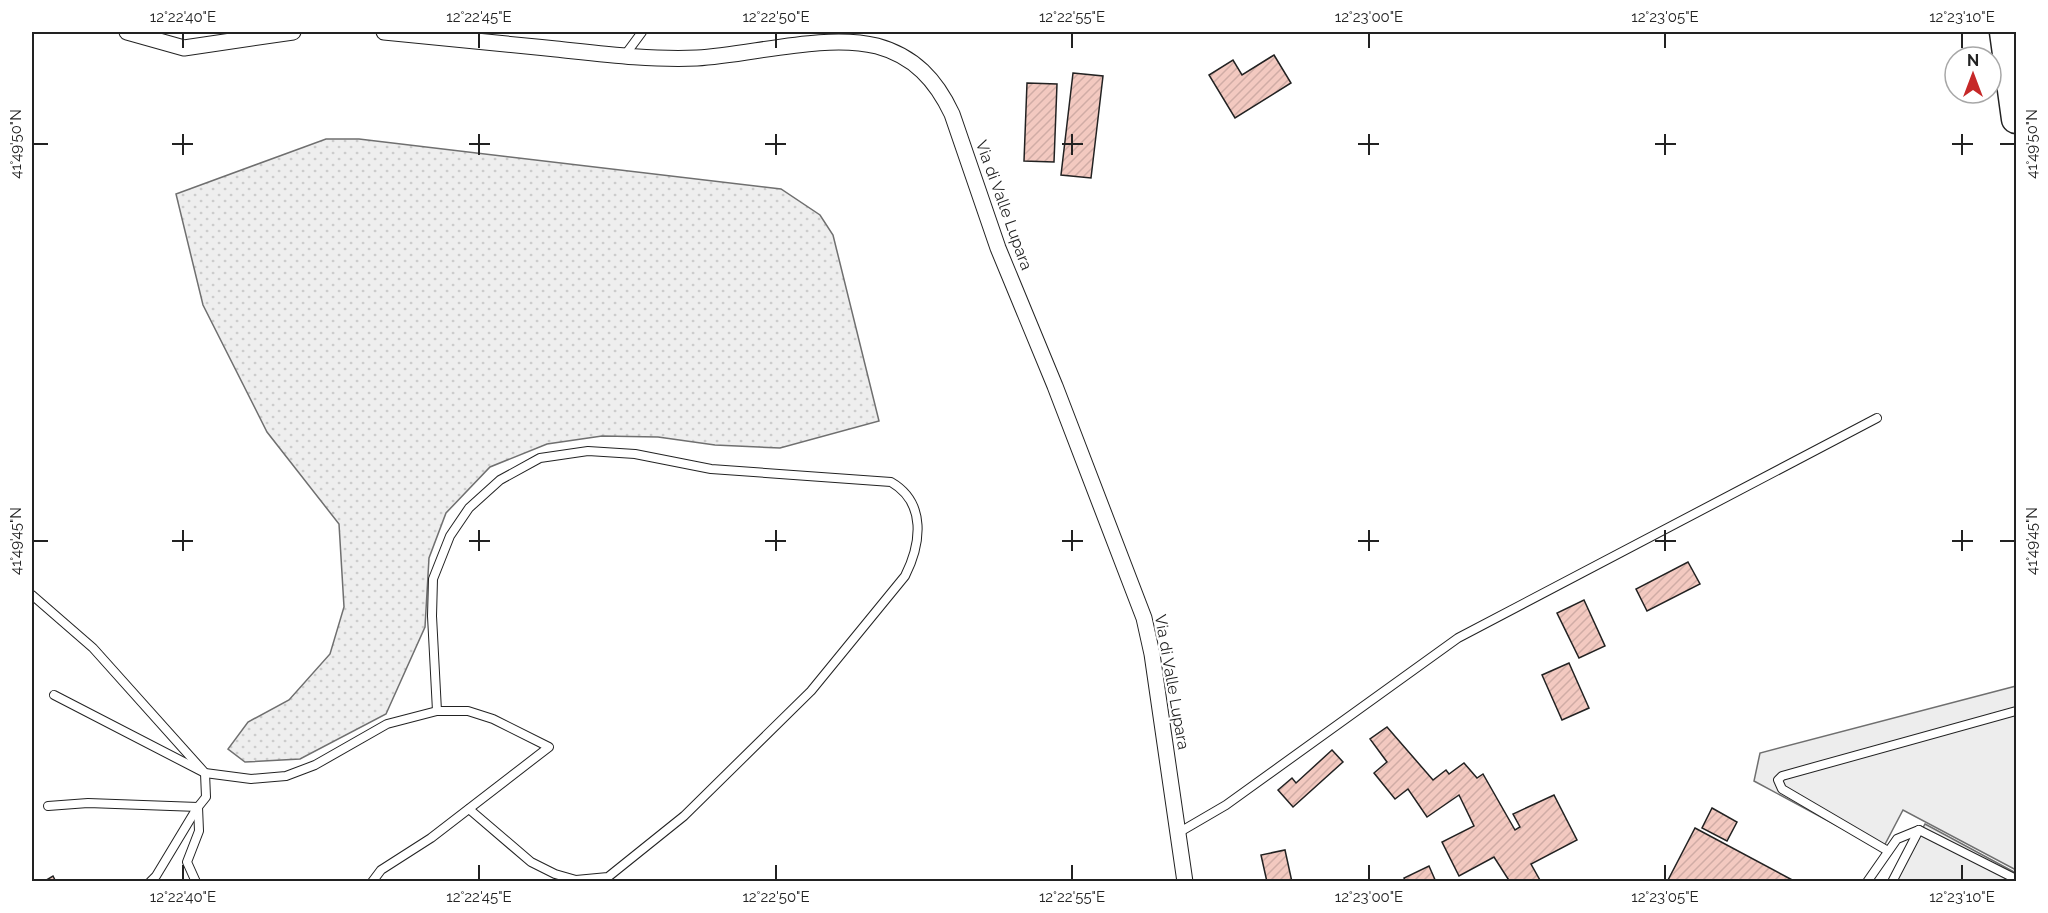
<svg xmlns="http://www.w3.org/2000/svg" width="2048" height="913" font-family="Raleway,sans-serif">
  <style>
    .grass { fill: url(#grass-dots); stroke: #6f6f6f; stroke-width: 1.5 }
    .parking { fill: #ededed; stroke: #6f6f6f; stroke-width: 1.5 }
    .building { fill: url(#building-hatch); stroke: #222; stroke-width: 1.5 }
    .lines { fill: none; stroke-linecap: round; stroke-linejoin: round }
    .lane-casing { stroke: #222; stroke-width: 10 }
    .street-casing { stroke: #222; stroke-width: 17 }
    .highway-casing { stroke: #222; stroke-width: 31 }
    .lane { stroke: #fff; stroke-width: 8 }
    .street { stroke: #fff; stroke-width: 15 }
    .highway { stroke: #fff; stroke-width: 28 }
    .ticks { fill: none; stroke: #222; stroke-width: 2 }
    .labels { text-anchor: middle; dominant-baseline: central; stroke-width: 4.5; stroke-linejoin: round; paint-order: stroke }
    .street-label { font-size: 16px; fill: #222; stroke: #fff }
    .neatline { fill: none; stroke: #222; stroke-width: 2 }
    .ticks-label { font-size: 15px; text-anchor: middle; fill: #222 }
  </style>
  <defs>
    <pattern id="grass-dots" width="8" height="8" patternUnits="userSpaceOnUse" patternTransform="scale(1.5)"><rect width="8" height="8" fill="#eee"/><path d="M2 2h.1M6 6h.1" fill="none" stroke="#ccc" stroke-width="1.8" stroke-linecap="round"/></pattern>
    <pattern id="building-hatch" width="6" height="6" patternUnits="userSpaceOnUse" patternTransform="scale(1.5)"><rect width="6" height="6" fill="#f3c9c0"/><path d="M-1 1l2-2M0 6l6-6M5 7l2-2" fill="none" stroke="#d0aca5"/></pattern>
  </defs>
  <rect width="100%" height="100%" fill="#fff"/>
  <polygon class="grass" points="326,139 359,139 781,189 820,215 833,235 879,421 780,448 715,445 658,437 602,436 547,444 490,467 446,513 429,558 425,627 386,714 300,759 245,762 228,749 248,722 289,700 330,654 344,607 339,524 267,432 203,305 176,194"/>
  <g class="parking">
    <polygon points="2016,686 2016,870 1903,810 1882,850 1754,781 1760,753"/>
    <polygon points="1925,824 2016,873 2016,881 1893,882"/>
  </g>
  <g class="building">
    <polygon points="1274,55 1291,83 1235,118 1209,75 1233,60 1242,75"/>
    <polygon points="1073,73 1103,76 1091,178 1061,175"/>
    <polygon points="1027,83 1057,84 1054,162 1024,161"/>
    <polygon points="1688,562 1700,584 1647,611 1636,589"/>
    <polygon points="1584,600 1605,646 1579,658 1557,613"/>
    <polygon points="1569,663 1589,708 1562,720 1542,675"/>
    <polygon points="1387,727 1433,780 1446,770 1449,774 1464,763 1477,778 1483,774 1515,830 1520,827 1513,814 1554,795 1577,840 1531,864 1541,882 1510,882 1494,857 1459,876 1442,842 1474,826 1459,795 1427,817 1408,789 1395,799 1374,773 1387,762 1370,739"/>
    <polygon points="1332,750 1343,762 1293,807 1278,790 1292,778 1296,783"/>
    <polygon points="1712,808 1737,822 1727,841 1702,828"/>
    <polygon points="1695,828 1796,882 1667,882"/>
    <polygon points="1285,850 1292,882 1267,882 1261,855"/>
    <polygon points="1429,866 1436,882 1406,882 1404,878"/>
    <polygon points="53,876 56,882 43,882"/>
  </g>
  <g class="lines">
    <defs>
      <g id="lane">
        <polyline points="625,55 642,32"/>
        <polyline points="32,595 93,648 205,773 206,797 198,807 199,831 187,862 196,882"/>
        <polyline points="54,695 205,773 251,779 286,776 315,765 387,724 437,711 468,711 493,719 549,747 431,838 381,870 372,882"/>
        <path d="M437,711L432,616L433,579L450,536L469,508L500,480L540,458L588,451L635,454L711,469L891,482C927,503 921,544 905,576L811,691L684,816L608,877L576,880L555,874L531,862L469,809"/>
        <polyline points="48,806 88,803 198,807"/>
        <polyline points="1178,833 1226,805 1458,638 1877,418"/>
        <polyline points="1888,851 1782,789 1778,780 1782,776 2016,711"/>
        <polyline points="150,882 156,876 197,808"/>
        <polyline points="1867,882 1897,839 1919,830 2016,879"/>
        <polyline points="1892,882 1919,830"/>
      </g>
      <g id="street">
        <polyline points="127,32 184,48 293,32"/>
        <path d="M384,32C442,38 499,43 556,49C603,54 650,60 697,58C751,55 825,33 877,46C914,56 936,80 952,114L998,248L1055,386L1144,618L1152,654L1185,882"/>
      </g>
      <polyline id="highway" points="2004,32 2016,119"/>
    </defs>
    <use href="#lane" class="lane-casing"/>
    <use href="#street" class="street-casing"/>
    <use href="#highway" class="highway-casing"/>
    <use href="#lane" class="lane"/>
    <use href="#street" class="street"/>
    <use href="#highway" class="highway"/>
  </g>
  <path class="ticks" d="M183,33V48M479,33V48M776,33V48M1072,33V48M1369,33V48M1665,33V48M1962,33V48M183,134V155M479,134V155M776,134V155M1072,134V155M1369,134V155M1665,134V155M1962,134V155M33,144H48M172,144H193M469,144H490M765,144H786M1062,144H1083M1358,144H1379M1655,144H1676M1952,144H1973M2000,144H2015M183,530V551M479,530V551M776,530V551M1072,530V551M1369,530V551M1665,530V551M1962,530V551M33,541H48M172,541H193M469,541H490M765,541H786M1062,541H1083M1358,541H1379M1655,541H1676M1952,541H1973M2000,541H2015M183,865V880M479,865V880M776,865V880M1072,865V880M1369,865V880M1665,865V880M1962,865V880"/>
  <g class="labels">
    <g class="street-label">
      <text transform="translate(1004 205) rotate(70)">Via di Valle Lupara</text>
      <text transform="translate(1172 682) rotate(80)">Via di Valle Lupara</text>
    </g>
  </g>
  <rect width="2048" height="913" fill="none" stroke="#ffffff" stroke-width="66"/>
  <g transform="translate(1973 75)"><circle r="28" fill="#ffffff" stroke="#a7a7a7" stroke-width="1.5"/>
  <path d="M0-4.5L10 22L0 15L-10 22Z" fill="#c62828"/>
  <text y="-9" font-size="16" font-weight="bold" text-anchor="middle" fill="#222222">N</text>
  </g>
  <rect x="33" y="33" width="1982" height="847" class="neatline"/>
  <g class="ticks-label">
    <text x="183" y="22">12°22'40"E</text>
    <text x="479" y="22">12°22'45"E</text>
    <text x="776" y="22">12°22'50"E</text>
    <text x="1072" y="22">12°22'55"E</text>
    <text x="1369" y="22">12°23'00"E</text>
    <text x="1665" y="22">12°23'05"E</text>
    <text x="1962" y="22">12°23'10"E</text>
    <text transform="translate(16 144) rotate(-90)" y="5">41°49'50"N</text>
    <text transform="translate(2032 144) rotate(-90)" y="5">41°49'50"N</text>
    <text transform="translate(16 541) rotate(-90)" y="5">41°49'45"N</text>
    <text transform="translate(2032 541) rotate(-90)" y="5">41°49'45"N</text>
    <text x="183" y="902">12°22'40"E</text>
    <text x="479" y="902">12°22'45"E</text>
    <text x="776" y="902">12°22'50"E</text>
    <text x="1072" y="902">12°22'55"E</text>
    <text x="1369" y="902">12°23'00"E</text>
    <text x="1665" y="902">12°23'05"E</text>
    <text x="1962" y="902">12°23'10"E</text>
  </g>
</svg>
